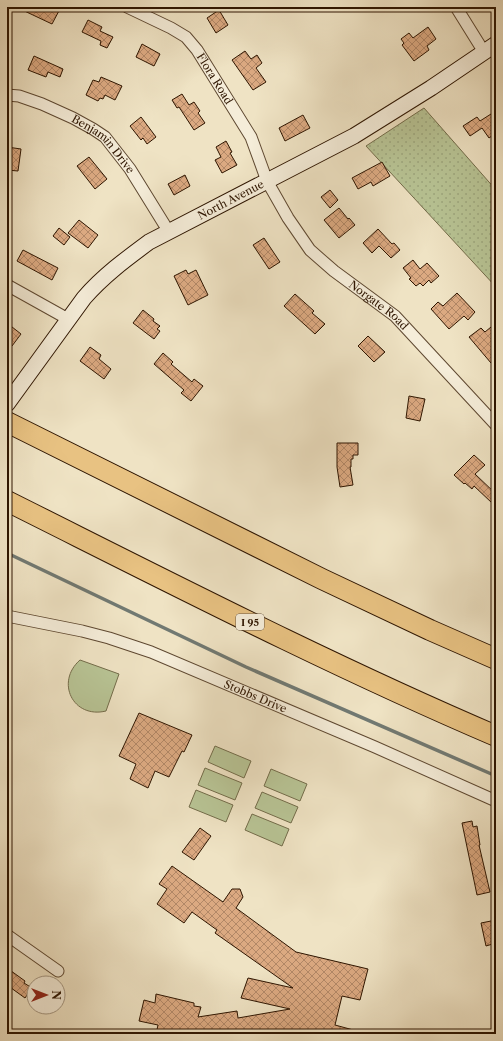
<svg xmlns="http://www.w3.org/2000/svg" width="503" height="1041" font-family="'Libre Caslon Text',serif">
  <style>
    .grass { fill: url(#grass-dots); stroke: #736c4a }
    .park { fill: #b8c495; stroke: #736c4a }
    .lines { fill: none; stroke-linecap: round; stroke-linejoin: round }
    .stream { stroke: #717972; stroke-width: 3.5 }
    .building { fill: url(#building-cross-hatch); stroke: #2e1500 }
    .minor-casing { stroke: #5e4831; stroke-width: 13 }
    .secondary-casing { stroke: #2e1500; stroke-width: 17 }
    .motorway-casing { stroke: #2e1500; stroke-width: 22 }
    .minor { stroke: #f5edd9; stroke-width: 11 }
    .secondary { stroke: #f5edd9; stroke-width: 15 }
    .motorway { stroke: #e8c282; stroke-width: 20 }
    .labels { text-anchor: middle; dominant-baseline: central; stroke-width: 4; stroke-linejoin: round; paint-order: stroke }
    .shield { fill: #f5edd9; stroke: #6a5641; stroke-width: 1 }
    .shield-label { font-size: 10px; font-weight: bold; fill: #2e1500 }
    .street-label { font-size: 11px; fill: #2e1500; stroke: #f5edd9 }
  </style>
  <defs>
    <pattern id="grass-dots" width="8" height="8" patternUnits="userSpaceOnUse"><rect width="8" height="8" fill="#b8c495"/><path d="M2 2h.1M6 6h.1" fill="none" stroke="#9ea87f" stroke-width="1.8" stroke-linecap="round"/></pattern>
    <pattern id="building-cross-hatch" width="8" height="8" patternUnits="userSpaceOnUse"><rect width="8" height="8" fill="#dba981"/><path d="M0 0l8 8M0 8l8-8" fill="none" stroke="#b28867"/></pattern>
  </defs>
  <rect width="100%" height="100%" fill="#efe3c4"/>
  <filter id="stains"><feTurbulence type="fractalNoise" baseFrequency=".005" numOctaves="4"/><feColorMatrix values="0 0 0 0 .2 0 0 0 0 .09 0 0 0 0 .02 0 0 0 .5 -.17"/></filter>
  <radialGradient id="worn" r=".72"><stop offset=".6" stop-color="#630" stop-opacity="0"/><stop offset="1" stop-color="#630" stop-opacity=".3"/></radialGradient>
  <polygon class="grass" points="424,108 496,190 496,287 366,146"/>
  <g class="park">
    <path d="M80,660L119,674L106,711C73,719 55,682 80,660Z"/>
    <polygon points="215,746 251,761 244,778 208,762"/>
    <polygon points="205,768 242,783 235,800 198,785"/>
    <polygon points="271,769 307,784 300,801 264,786"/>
    <polygon points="196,790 233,805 226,822 189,807"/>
    <polygon points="262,792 298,807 291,823 255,808"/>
    <polygon points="252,814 289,829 282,846 245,830"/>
  </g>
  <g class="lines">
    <polyline class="stream" points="7,553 246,667 496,776"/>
  </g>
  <g class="building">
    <polygon points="16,7 61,7 52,24"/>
    <polygon points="219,10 228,25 216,33 207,18"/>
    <polygon points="88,20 102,27 100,31 113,37 107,48 100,45 101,41 82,32"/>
    <polygon points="428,27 436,39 427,46 429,50 414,61 402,45 404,43 401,39 409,33 413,38"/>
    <polygon points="142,44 160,54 154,66 136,57"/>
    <polygon points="245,51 251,59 257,55 262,63 256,68 266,82 253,90 232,60"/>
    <polygon points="34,56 63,69 60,77 48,72 46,77 28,70"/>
    <polygon points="101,77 122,86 115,100 105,95 103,99 100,98 98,101 86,95 93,80 99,82"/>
    <polygon points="182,94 189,105 194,102 200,111 198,113 205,123 194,130 179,107 177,108 172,100"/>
    <polygon points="491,114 496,121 496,133 489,138 482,128 470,136 463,126 477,117 480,121"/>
    <polygon points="303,115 310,128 285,141 279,128"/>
    <polygon points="141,117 156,137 147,144 143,138 141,140 130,126"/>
    <polygon points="226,141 232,152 230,153 237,165 222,173 215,160 221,157 216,147"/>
    <polygon points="7,147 21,149 18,171 7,170"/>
    <polygon points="89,157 107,179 95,189 77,166"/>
    <polygon points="382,162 390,176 373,186 371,182 358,189 352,178"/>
    <polygon points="185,175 190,186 174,195 168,184"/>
    <polygon points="330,190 338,200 330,208 321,197"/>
    <polygon points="339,208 348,219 349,218 355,225 339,238 324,220"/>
    <polygon points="79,220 98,235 88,248 68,233"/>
    <polygon points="59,228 70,237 64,245 53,236"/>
    <polygon points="378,229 392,244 394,243 400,250 391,258 379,246 372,253 363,243"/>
    <polygon points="264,238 280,262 269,269 253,245"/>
    <polygon points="23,250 58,268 52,280 17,261"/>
    <polygon points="413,260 420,269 427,263 439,276 431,283 429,280 423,286 420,283 416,286 409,279 411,278 403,268"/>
    <polygon points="186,270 188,274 196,270 208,295 188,305 174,276"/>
    <polygon points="457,293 475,312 468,320 464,316 449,329 431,309 438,302 443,306"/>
    <polygon points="295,294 314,311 312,313 325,324 315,334 284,306"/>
    <polygon points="143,310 154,319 153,321 160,326 157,329 160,331 154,339 133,323"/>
    <polygon points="7,323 21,334 12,346 7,342"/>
    <polygon points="491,327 496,333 496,336 491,340 496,346 496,358 491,363 469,337 481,328 485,332"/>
    <polygon points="368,336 385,352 374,362 358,346"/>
    <polygon points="90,347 101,355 99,359 111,369 104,379 80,361"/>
    <polygon points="163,353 173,362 171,364 192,382 194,379 203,386 191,401 181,393 184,390 154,364"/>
    <polygon points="409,396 425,399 420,421 406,418"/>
    <polygon points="337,443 358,443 358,455 353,455 353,459 351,459 351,467 350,467 353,485 340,487 337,467"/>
    <polygon points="474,455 485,465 475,474 496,494 496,499 492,503 474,486 472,489 465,483 464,484 454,475"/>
    <polygon points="139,713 192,735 184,752 182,751 169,777 155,771 148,788 130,779 136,764 119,756"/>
    <polygon points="472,821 473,827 477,826 480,845 479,845 490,892 477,895 462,823"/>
    <polygon points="200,828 211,836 194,860 182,852"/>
    <polygon points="172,866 223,902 232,889 240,889 243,897 236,908 296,952 368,969 360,1000 342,996 335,1025 357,1031 356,1034 156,1034 158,1025 139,1021 144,1000 155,1003 156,994 194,1003 194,1006 201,1007 198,1017 237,1011 238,1018 290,1009 241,998 248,978 293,988 215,933 217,930 192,912 184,923 157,904 167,889 159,884"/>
    <polygon points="496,920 496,943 486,946 481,923"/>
    <polygon points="7,968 25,981 24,983 32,988 25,998 7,985"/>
  </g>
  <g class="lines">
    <defs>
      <g id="minor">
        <path id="s1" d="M127,7L171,28L186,37L197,50L251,137L267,181L288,218L310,250L334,271L395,316L496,425"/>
        <polyline points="456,7 484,52"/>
        <path id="s2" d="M7,95L19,96L42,104L73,118L93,129L105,137L130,169L169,232"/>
        <polyline points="7,285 68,319"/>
        <path id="s3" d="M7,616L82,631L109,638L151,652L375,747L496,801"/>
        <polyline points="7,935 58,971"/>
      </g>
      <g id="secondary">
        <path id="s4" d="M7,404L84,298C103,276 126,259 149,242L354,136L431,88L496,44"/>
      </g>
      <g id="motorway">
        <polyline points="7,422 322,579 430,630 496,659"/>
        <path d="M7,501C169,582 330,665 496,736"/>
      </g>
    </defs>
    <use href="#minor" class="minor-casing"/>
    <use href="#secondary" class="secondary-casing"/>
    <use href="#motorway" class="motorway-casing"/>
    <use href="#minor" class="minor"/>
    <use href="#secondary" class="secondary"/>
    <use href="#motorway" class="motorway"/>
  </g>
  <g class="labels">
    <rect class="shield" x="236" y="614" width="28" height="16" rx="3"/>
    <g class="shield-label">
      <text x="250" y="622">I 95</text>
    </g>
    <g class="street-label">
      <text stroke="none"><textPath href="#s1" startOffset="117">Flora Road</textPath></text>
      <text stroke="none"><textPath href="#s2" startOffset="111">Benjamin Drive</textPath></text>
      <text stroke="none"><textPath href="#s4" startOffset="309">North Avenue</textPath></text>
      <text stroke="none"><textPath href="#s1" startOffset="402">Norgate Road</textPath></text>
      <text stroke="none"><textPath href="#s3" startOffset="262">Stobbs Drive</textPath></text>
    </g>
  </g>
  <rect width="503" height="1041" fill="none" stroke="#efe3c4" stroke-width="24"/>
  <rect x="8" y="8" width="487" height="1025" fill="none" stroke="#2e1500" stroke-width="2"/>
  <rect x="12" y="12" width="479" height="1017" fill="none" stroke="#2e1500"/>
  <g transform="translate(46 995) rotate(90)"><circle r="19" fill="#f5edd9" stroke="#a59782"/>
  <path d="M0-3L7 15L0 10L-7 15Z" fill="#8f2418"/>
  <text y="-6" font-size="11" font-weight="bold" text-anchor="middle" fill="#2e1500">N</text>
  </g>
  <rect width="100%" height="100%" filter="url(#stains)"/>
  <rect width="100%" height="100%" fill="url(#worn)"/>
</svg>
